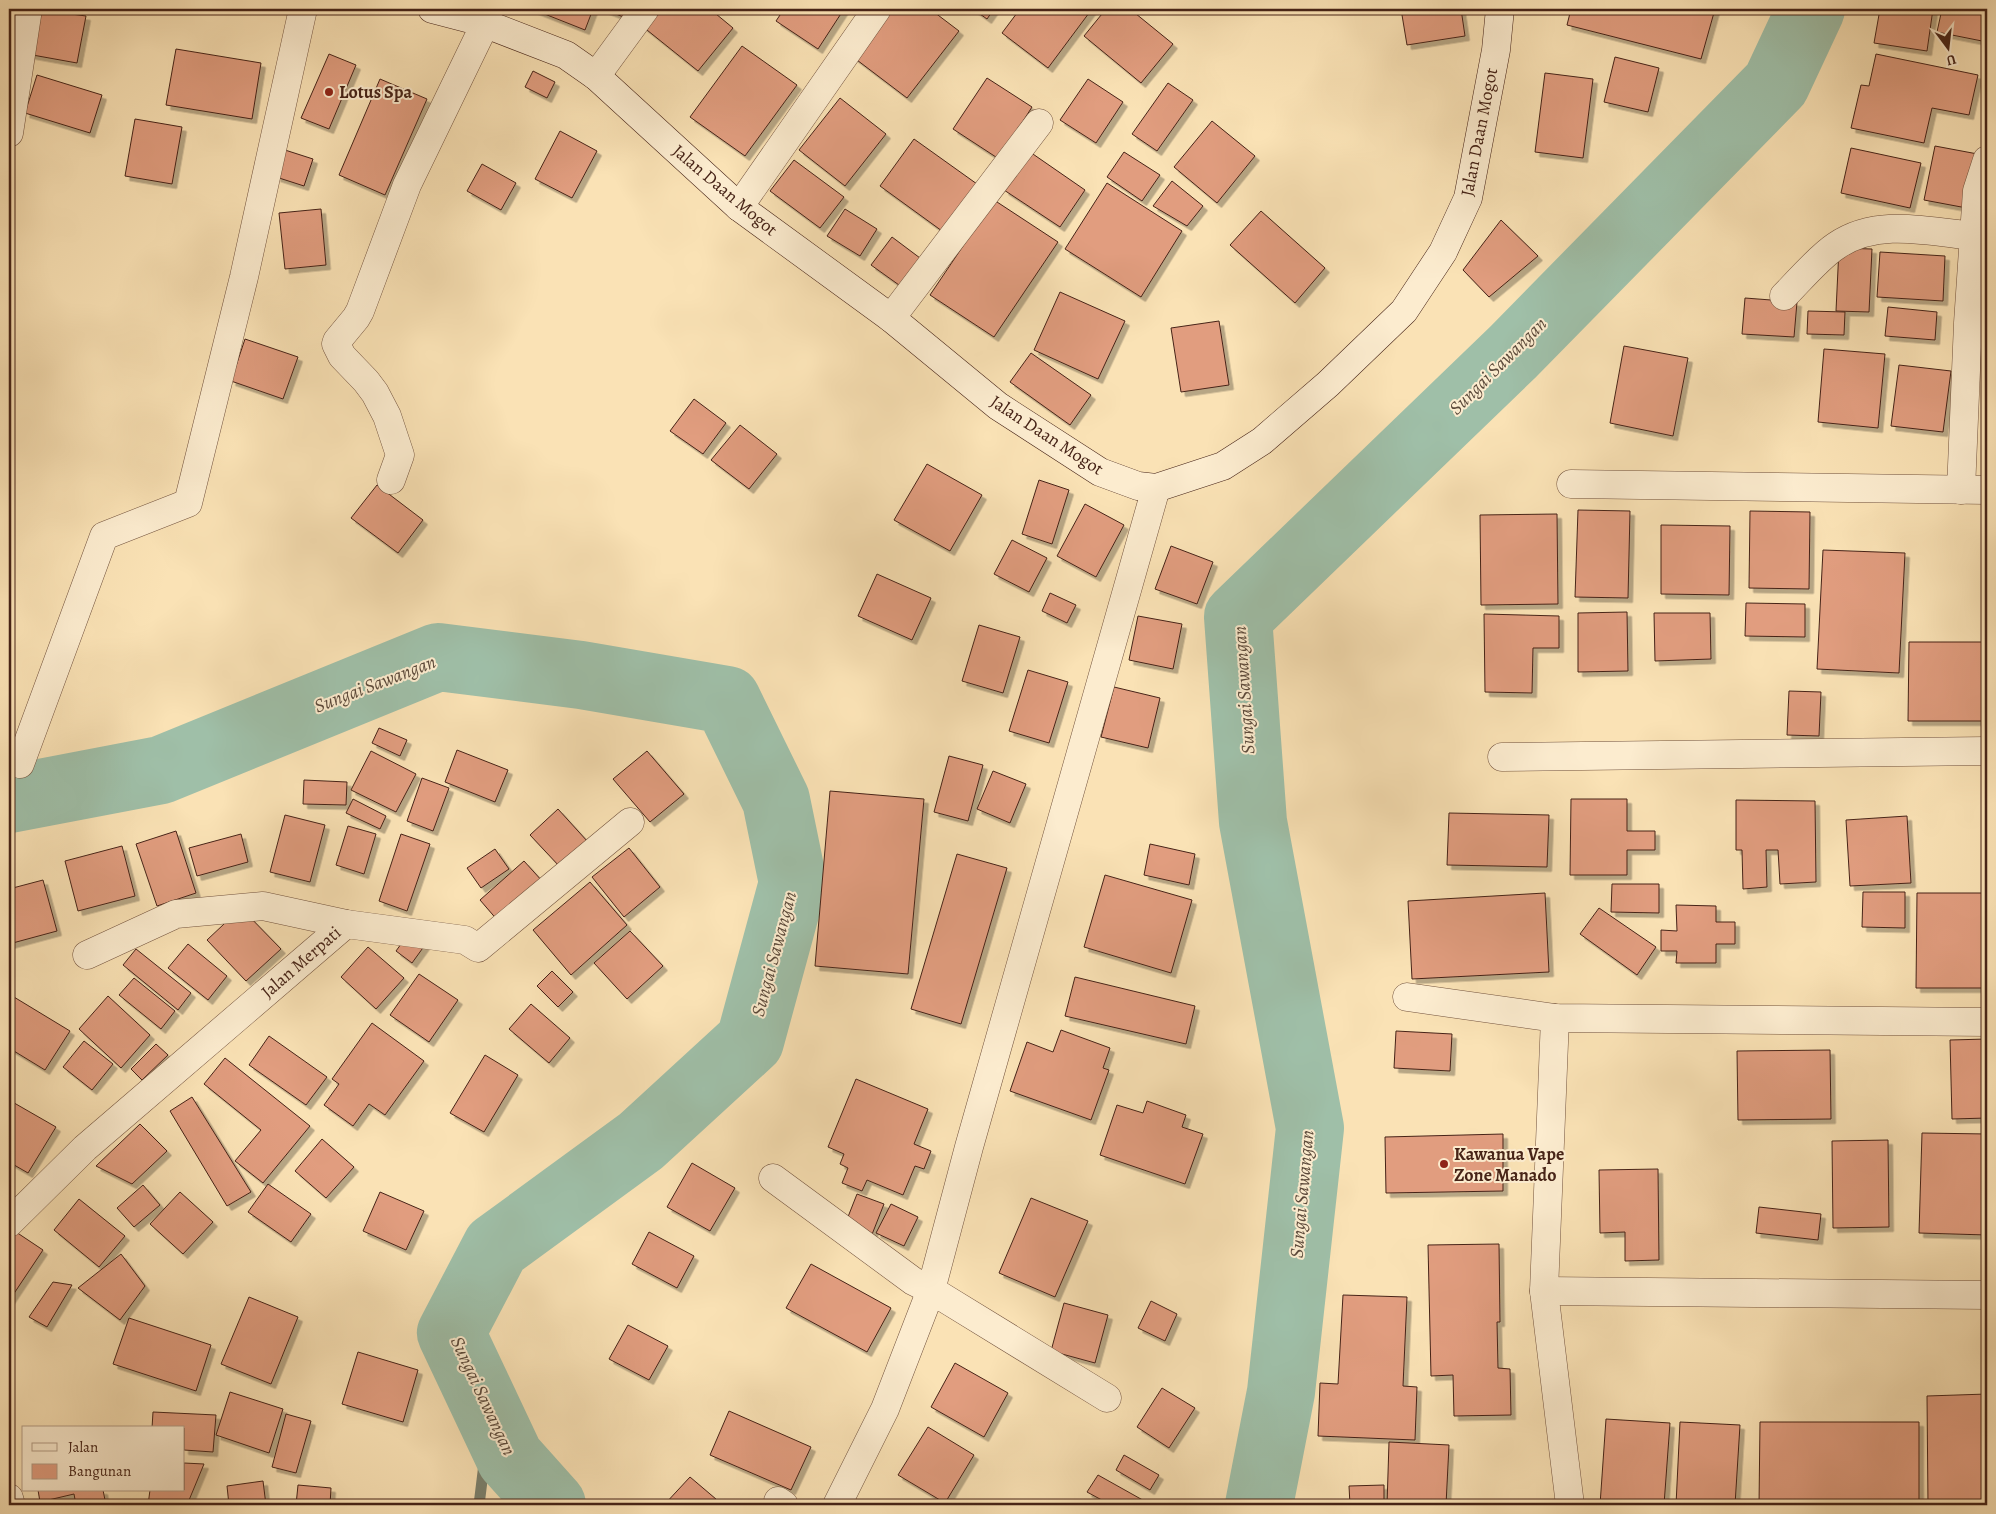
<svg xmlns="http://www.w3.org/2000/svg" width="1996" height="1514" font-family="Alegreya,serif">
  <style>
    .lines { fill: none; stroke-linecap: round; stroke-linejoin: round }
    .stream { stroke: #7b816e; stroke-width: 11 }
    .river { stroke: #9fbfa8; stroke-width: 68 }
    .building { fill: #e19d7f; stroke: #462317; filter: url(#shadow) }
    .minor-casing { stroke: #73533e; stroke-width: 29 }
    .secondary-casing { stroke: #462317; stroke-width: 29 }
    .minor { stroke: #fceccf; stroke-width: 28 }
    .secondary { stroke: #fceccf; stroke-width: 28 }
    .poi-dot { fill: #8f2418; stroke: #fceccf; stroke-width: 2 }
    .labels { text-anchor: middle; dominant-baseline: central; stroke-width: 4; stroke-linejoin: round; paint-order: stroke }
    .poi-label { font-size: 18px; font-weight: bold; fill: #462317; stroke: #fceccf; text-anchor: start }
    .street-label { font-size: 18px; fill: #462317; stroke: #fceccf }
    .water-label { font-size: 19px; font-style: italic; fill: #5c4a3b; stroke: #fceccf }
  </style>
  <defs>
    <filter id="shadow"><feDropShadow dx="4.5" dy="4.5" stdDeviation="0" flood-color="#0004"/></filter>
  </defs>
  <rect width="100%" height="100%" fill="#fae2b5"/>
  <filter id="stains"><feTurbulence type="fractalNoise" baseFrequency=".004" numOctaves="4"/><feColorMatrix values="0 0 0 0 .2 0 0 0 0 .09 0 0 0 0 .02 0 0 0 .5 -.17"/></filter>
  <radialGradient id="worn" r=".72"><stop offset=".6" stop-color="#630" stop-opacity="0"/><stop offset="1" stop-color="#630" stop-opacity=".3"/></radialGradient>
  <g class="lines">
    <polyline class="stream" points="479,1505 490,1415"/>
    <g class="river">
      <polyline points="9,799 161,770 438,657 581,675 727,700 776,800 793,883 750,1041 641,1141 496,1247 451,1333 510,1458 552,1505"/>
      <polyline points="1259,1505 1281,1392 1310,1128 1253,822 1238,617 1513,352 1776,84 1811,9"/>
    </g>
  </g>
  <g class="building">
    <polygon points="9,9 16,9 11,43 9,43"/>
    <polygon points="35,9 86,16 77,63 27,54"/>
    <polygon points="532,9 593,9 585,30"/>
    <polygon points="603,9 630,9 626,18"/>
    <polygon points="648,9 710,9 733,28 698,71 637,22"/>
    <polygon points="784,9 844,9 818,49 776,21"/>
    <polygon points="891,9 930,9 959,31 907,98 853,57"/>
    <polygon points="973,9 994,9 987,19"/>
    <polygon points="1020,9 1092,9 1048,68 1002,33"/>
    <polygon points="1106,9 1130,9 1173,44 1141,83 1084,36"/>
    <polygon points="1401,9 1461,9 1465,36 1407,45"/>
    <polygon points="1571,9 1715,9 1701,59 1567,25"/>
    <polygon points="1880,9 1933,9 1927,51 1874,43"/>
    <polygon points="1942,9 1987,9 1987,42 1937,32"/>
    <polygon points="742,46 797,85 745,156 690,117"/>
    <polygon points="176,49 261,63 252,119 166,105"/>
    <polygon points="329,54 356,65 329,129 301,118"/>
    <polygon points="1876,54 1978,75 1969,115 1932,108 1924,143 1851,128 1861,85 1869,86"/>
    <polygon points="1615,57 1659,68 1648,112 1604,102"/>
    <polygon points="533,71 555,82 547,98 525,87"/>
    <polygon points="1545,73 1593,79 1583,158 1535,152"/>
    <polygon points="37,75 102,95 90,133 25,113"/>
    <polygon points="987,78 1032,107 999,159 953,129"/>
    <polygon points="380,79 427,99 385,195 339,175"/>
    <polygon points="1088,79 1123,102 1096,143 1060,120"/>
    <polygon points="1168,83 1193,100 1157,151 1132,134"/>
    <polygon points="840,98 886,134 845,186 799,150"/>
    <polygon points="135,119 182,127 172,184 125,176"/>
    <polygon points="1212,121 1255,156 1217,203 1174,167"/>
    <polygon points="560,131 597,151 572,198 535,179"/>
    <polygon points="914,139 977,184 942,231 880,186"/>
    <polygon points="1935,146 1983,155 1972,209 1924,200"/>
    <polygon points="1851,148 1921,163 1910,208 1841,193"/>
    <polygon points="285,150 313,159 304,186 276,177"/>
    <polygon points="1030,152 1085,190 1060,227 1004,190"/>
    <polygon points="1124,152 1160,175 1142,201 1107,177"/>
    <polygon points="794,160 844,197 820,228 770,191"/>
    <polygon points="482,164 516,183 501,210 467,191"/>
    <polygon points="1172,181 1203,206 1187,226 1153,206"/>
    <polygon points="1107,183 1182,231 1141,297 1065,249"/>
    <polygon points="994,200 1058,242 994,337 930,295"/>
    <polygon points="321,209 326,265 285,269 279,213"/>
    <polygon points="845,209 877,229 860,256 827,236"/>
    <polygon points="1261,211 1325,268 1295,303 1230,245"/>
    <polygon points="1501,220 1538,256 1489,297 1463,270"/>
    <polygon points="892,237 920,258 899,285 871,265"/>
    <polygon points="1839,248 1872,249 1869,312 1836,311"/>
    <polygon points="1880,252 1945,256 1943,301 1877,297"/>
    <polygon points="1060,292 1125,321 1098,379 1034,350"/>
    <polygon points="1745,298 1797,302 1794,337 1742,334"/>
    <polygon points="1888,307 1937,312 1935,340 1885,336"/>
    <polygon points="1808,311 1845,312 1844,335 1807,334"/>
    <polygon points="1219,321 1229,385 1181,392 1171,328"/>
    <polygon points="245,339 298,357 283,399 231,381"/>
    <polygon points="1624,346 1688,358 1673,436 1610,423"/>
    <polygon points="1824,349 1885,354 1878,428 1818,422"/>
    <polygon points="1031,353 1091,395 1070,425 1010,382"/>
    <polygon points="1899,365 1951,371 1943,432 1891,426"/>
    <polygon points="694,399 726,423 703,454 670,431"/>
    <polygon points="740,425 777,454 749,489 711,460"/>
    <polygon points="927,464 982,495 950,551 894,520"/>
    <polygon points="1039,480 1069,490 1052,544 1022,534"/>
    <polygon points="377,485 423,520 398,553 351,518"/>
    <polygon points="1085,504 1124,525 1096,577 1057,556"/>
    <polygon points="1578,510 1630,511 1628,598 1575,597"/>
    <polygon points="1750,511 1810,512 1809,589 1749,588"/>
    <polygon points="1557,514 1558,604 1481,605 1480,515"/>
    <polygon points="1661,525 1730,526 1729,595 1661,594"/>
    <polygon points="1012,540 1047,558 1029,592 994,574"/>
    <polygon points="1171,546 1213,562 1197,604 1155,589"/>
    <polygon points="1823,550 1905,553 1899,673 1817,669"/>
    <polygon points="877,574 931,598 912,640 858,616"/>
    <polygon points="1050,593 1076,605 1067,623 1042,611"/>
    <polygon points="1746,603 1805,604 1805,637 1745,636"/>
    <polygon points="1627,612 1628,671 1578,672 1578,613"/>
    <polygon points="1654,613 1710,613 1711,659 1655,661"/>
    <polygon points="1484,614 1559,616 1559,648 1533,648 1532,693 1485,692"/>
    <polygon points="1138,616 1182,624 1173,669 1129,660"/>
    <polygon points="979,625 1020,637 1003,693 962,681"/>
    <polygon points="1909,642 1987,642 1987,721 1908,721"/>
    <polygon points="1028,670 1068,682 1049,743 1009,731"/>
    <polygon points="1114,687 1160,698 1148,748 1101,737"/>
    <polygon points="1789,691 1821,692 1819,736 1787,735"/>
    <polygon points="379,728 407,740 400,756 372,743"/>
    <polygon points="457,750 508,770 495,802 445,782"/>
    <polygon points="371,751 416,774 396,812 351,790"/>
    <polygon points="647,751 684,794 650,822 613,779"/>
    <polygon points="949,756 983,765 968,821 934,812"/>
    <polygon points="993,771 1026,784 1010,823 977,809"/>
    <polygon points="422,778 449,788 433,831 407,821"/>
    <polygon points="304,780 347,782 346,805 303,804"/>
    <polygon points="830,791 924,799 908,974 815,966"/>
    <polygon points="353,799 386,816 380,829 346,813"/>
    <polygon points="1571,799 1627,799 1627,831 1655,831 1655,850 1627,850 1627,875 1570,875"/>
    <polygon points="1736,800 1815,801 1816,882 1780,884 1778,850 1766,850 1767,887 1743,889 1742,850 1736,850"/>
    <polygon points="558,809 588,842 560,867 530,835"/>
    <polygon points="1449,813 1549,815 1547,867 1447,865"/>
    <polygon points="285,815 325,825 310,882 270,872"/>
    <polygon points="1907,816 1911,883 1850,886 1846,820"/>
    <polygon points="348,826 376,834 364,874 336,865"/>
    <polygon points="176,831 196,893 157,906 136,844"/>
    <polygon points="241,834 248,862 197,876 189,848"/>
    <polygon points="401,834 430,844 407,911 379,901"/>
    <polygon points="1150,844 1195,854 1189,885 1144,875"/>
    <polygon points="122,846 135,896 78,911 65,861"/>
    <polygon points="629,848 660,887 624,917 592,877"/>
    <polygon points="495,849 509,869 481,888 467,868"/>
    <polygon points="957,854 1007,868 961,1024 911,1009"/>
    <polygon points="524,861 543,882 499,922 480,900"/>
    <polygon points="1105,875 1192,900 1171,973 1084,947"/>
    <polygon points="43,880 57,931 9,944 9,889"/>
    <polygon points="590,882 627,925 571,975 533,930"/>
    <polygon points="1612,884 1659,884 1659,913 1611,912"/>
    <polygon points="1863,892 1905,892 1905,928 1862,927"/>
    <polygon points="1545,893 1549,972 1412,979 1408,901"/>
    <polygon points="1917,893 1987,893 1987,988 1916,988"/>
    <polygon points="1676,905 1716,906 1716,922 1735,922 1735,944 1716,944 1716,963 1676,963 1677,951 1661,951 1661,930 1677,931"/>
    <polygon points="241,908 281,949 246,981 207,940"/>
    <polygon points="1599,908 1656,947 1637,975 1580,934"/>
    <polygon points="630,931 663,966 627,999 594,963"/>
    <polygon points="409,933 425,945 412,963 396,951"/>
    <polygon points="188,944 227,976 208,1000 168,968"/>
    <polygon points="368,947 404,978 376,1009 341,977"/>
    <polygon points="136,949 191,993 178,1010 123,965"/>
    <polygon points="552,971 573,992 558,1007 537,986"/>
    <polygon points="419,974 458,1000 429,1042 390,1015"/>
    <polygon points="1075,977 1195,1006 1186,1044 1065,1016"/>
    <polygon points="134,978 175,1011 161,1029 119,995"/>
    <polygon points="9,994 70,1031 45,1070 9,1048"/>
    <polygon points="108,996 150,1035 121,1068 79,1029"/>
    <polygon points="531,1004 570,1038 549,1063 509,1029"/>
    <polygon points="372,1023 424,1061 385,1115 369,1104 353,1126 324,1105 339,1084 332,1079"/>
    <polygon points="1061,1030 1110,1048 1103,1068 1109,1070 1091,1120 1010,1091 1027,1042 1053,1052"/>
    <polygon points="1396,1031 1452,1034 1450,1071 1394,1068"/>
    <polygon points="269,1036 327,1077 306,1105 249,1065"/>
    <polygon points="1987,1039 1987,1118 1952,1119 1950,1040"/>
    <polygon points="84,1041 113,1064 92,1090 63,1067"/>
    <polygon points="156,1044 168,1055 142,1080 131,1069"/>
    <polygon points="1830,1050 1831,1119 1738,1120 1737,1051"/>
    <polygon points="485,1055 518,1075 484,1132 450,1113"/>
    <polygon points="225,1058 310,1126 263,1183 235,1161 261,1130 204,1084"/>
    <polygon points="856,1079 928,1109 914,1144 931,1151 924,1169 915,1166 903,1195 867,1180 862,1191 842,1183 848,1168 840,1164 844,1154 828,1147"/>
    <polygon points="192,1097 251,1192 227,1206 170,1111"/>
    <polygon points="9,1100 56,1127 28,1173 9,1162"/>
    <polygon points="1147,1101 1186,1115 1182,1127 1203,1134 1185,1184 1100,1155 1117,1105 1143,1113"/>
    <polygon points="140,1124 167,1151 132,1184 96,1166"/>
    <polygon points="1922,1133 1987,1134 1987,1235 1919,1233"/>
    <polygon points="1503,1134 1503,1191 1386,1193 1385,1137"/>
    <polygon points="322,1139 354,1167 326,1198 295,1171"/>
    <polygon points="1888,1140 1889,1227 1833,1228 1832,1141"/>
    <polygon points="692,1163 735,1188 710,1231 667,1207"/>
    <polygon points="1658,1169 1659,1260 1625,1261 1625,1232 1600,1233 1599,1170"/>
    <polygon points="268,1184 311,1214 291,1242 248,1212"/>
    <polygon points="143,1185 160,1205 134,1227 117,1208"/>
    <polygon points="180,1192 213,1222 183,1254 150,1224"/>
    <polygon points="380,1192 424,1211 406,1250 363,1231"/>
    <polygon points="857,1194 884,1204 871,1237 844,1227"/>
    <polygon points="1031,1198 1088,1221 1055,1297 999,1273"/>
    <polygon points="79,1199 125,1236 99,1267 54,1230"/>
    <polygon points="891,1204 918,1217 904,1246 876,1233"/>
    <polygon points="1759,1207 1821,1214 1818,1240 1756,1233"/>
    <polygon points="13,1230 43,1250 9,1301 9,1236"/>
    <polygon points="649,1232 694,1256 677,1288 632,1264"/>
    <polygon points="1499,1244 1500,1322 1497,1322 1498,1368 1510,1369 1511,1415 1454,1416 1453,1375 1431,1376 1428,1245"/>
    <polygon points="121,1254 145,1286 120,1320 78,1288"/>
    <polygon points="811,1264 891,1308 867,1352 786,1308"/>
    <polygon points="53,1282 72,1285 47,1327 29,1317"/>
    <polygon points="1343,1295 1407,1297 1403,1386 1417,1387 1415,1440 1318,1436 1320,1383 1338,1384"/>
    <polygon points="249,1297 298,1317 271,1384 221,1364"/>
    <polygon points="1151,1301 1177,1314 1165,1341 1138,1328"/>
    <polygon points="1064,1303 1108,1315 1095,1363 1051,1351"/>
    <polygon points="129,1318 211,1345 196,1391 113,1364"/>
    <polygon points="628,1325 668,1346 649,1380 609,1359"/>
    <polygon points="358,1352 418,1370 403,1422 342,1404"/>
    <polygon points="955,1363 1008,1393 984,1437 931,1407"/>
    <polygon points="1162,1388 1195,1408 1169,1448 1137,1427"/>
    <polygon points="230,1392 283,1409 269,1453 216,1435"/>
    <polygon points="1987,1394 1987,1505 1928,1505 1927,1396"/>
    <polygon points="729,1411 811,1447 791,1490 710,1455"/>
    <polygon points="153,1412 216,1415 213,1452 184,1450 184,1428 152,1428"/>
    <polygon points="286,1414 311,1421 296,1473 272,1467"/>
    <polygon points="1606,1419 1670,1423 1664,1505 1600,1505"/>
    <polygon points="1680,1422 1740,1425 1735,1505 1676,1505"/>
    <polygon points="1760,1422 1919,1422 1919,1505 1759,1505"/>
    <polygon points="928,1427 974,1455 945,1503 898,1475"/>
    <polygon points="1389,1442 1449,1445 1446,1505 1387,1505"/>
    <polygon points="1124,1455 1159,1475 1150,1490 1116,1470"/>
    <polygon points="184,1463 204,1464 187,1505 148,1505 150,1490 184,1490"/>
    <polygon points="1098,1475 1148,1503 1146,1505 1111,1505 1087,1492"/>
    <polygon points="690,1477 723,1505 664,1505"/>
    <polygon points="263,1481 266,1505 229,1505 227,1486"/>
    <polygon points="298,1485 331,1488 330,1505 296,1505"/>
    <polygon points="1384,1485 1384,1505 1350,1505 1349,1486"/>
    <polygon points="38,1490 103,1490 106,1505 76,1505 74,1494 40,1502"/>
    <polygon points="897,1500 905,1505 894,1505"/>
  </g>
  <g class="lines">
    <defs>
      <g id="minor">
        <polyline points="596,76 645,9"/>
        <polyline points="9,133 28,9"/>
        <polyline points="739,207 877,9"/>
        <path d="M1784,296C1799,281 1819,257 1836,246C1876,218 1928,231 1973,236"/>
        <polyline points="891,318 1039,123"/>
        <polyline points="391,480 400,455 387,416 375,393 366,381 342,356 336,344 337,341 356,318 360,311 407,185 485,24"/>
        <polyline points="1571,484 1987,490"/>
        <polyline points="1961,490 1968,323 1977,191 1987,160"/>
        <polyline points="1502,757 1987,751"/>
        <polyline points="20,764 104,536 188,503 244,277 303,9"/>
        <polyline points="87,955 176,914 263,906 346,924"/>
        <polyline points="1407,997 1555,1018 1987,1022"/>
        <polyline points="1555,1018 1544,1291 1570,1505"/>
        <polyline points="773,1178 913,1281 931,1290 969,1147 1156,488"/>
        <polyline points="9,1223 85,1148 346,924 465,940 478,948 630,822"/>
        <polyline points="1544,1291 1987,1295"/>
        <polyline points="9,1498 11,1505"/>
        <polyline points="778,1501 784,1505"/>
        <polyline points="837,1505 885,1409 931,1290 1107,1398"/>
      </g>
      <polyline id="secondary" points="432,9 478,21 566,55 596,76 739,207 891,318 998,406 1100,472 1138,486 1156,488 1223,466 1262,441 1328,384 1404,311 1443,252 1468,198 1496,50 1500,9"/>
    </defs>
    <use href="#minor" class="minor-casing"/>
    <use href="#secondary" class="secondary-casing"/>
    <use href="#minor" class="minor"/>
    <use href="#secondary" class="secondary"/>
  </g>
  <g class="poi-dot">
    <circle cx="329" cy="92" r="5"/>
    <circle cx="1444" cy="1164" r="5"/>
  </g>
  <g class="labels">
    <g class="poi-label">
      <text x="339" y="92">Lotus Spa</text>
      <text x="1454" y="1154">Kawanua Vape<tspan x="1454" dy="21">Zone Manado</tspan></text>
    </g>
    <g class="street-label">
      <text transform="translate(1479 132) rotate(-79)">Jalan Daan Mogot</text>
      <text transform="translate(725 190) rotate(40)">Jalan Daan Mogot</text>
      <text transform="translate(1047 435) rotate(33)">Jalan Daan Mogot</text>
      <text transform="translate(301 962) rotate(-41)">Jalan Merpati</text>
    </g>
    <g class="water-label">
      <text transform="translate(1498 366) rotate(-45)">Sungai Sawangan</text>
      <text transform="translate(375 684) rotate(-21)">Sungai Sawangan</text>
      <text transform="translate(1244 690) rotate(-94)">Sungai Sawangan</text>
      <text transform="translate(774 954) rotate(-75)">Sungai Sawangan</text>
      <text transform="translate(1302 1194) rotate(-85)">Sungai Sawangan</text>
      <text transform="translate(483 1396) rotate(65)">Sungai Sawangan</text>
    </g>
  </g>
  <rect width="1996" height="1514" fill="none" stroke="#fae2b5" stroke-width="30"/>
  <rect x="10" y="10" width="1976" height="1494" fill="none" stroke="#462317" stroke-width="2.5"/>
  <rect x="15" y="15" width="1966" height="1484" fill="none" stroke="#462317"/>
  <rect x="22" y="1426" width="162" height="65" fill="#fceccf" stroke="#b39c85"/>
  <rect x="32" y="1443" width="25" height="8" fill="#fceccf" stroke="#b39c85"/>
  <text x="68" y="1452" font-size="15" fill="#462317">Jalan</text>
  <rect x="32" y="1464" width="25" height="15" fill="#e19d7f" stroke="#b39c85"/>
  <text x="68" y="1476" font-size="15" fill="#462317">Bangunan</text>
  <g transform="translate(1948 48) rotate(165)" stroke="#fceccf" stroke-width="4" paint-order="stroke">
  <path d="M0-4L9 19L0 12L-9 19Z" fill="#462317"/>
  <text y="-8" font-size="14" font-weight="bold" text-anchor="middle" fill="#462317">U</text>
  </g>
  <rect width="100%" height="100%" filter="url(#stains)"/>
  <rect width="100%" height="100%" fill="url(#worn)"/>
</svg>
